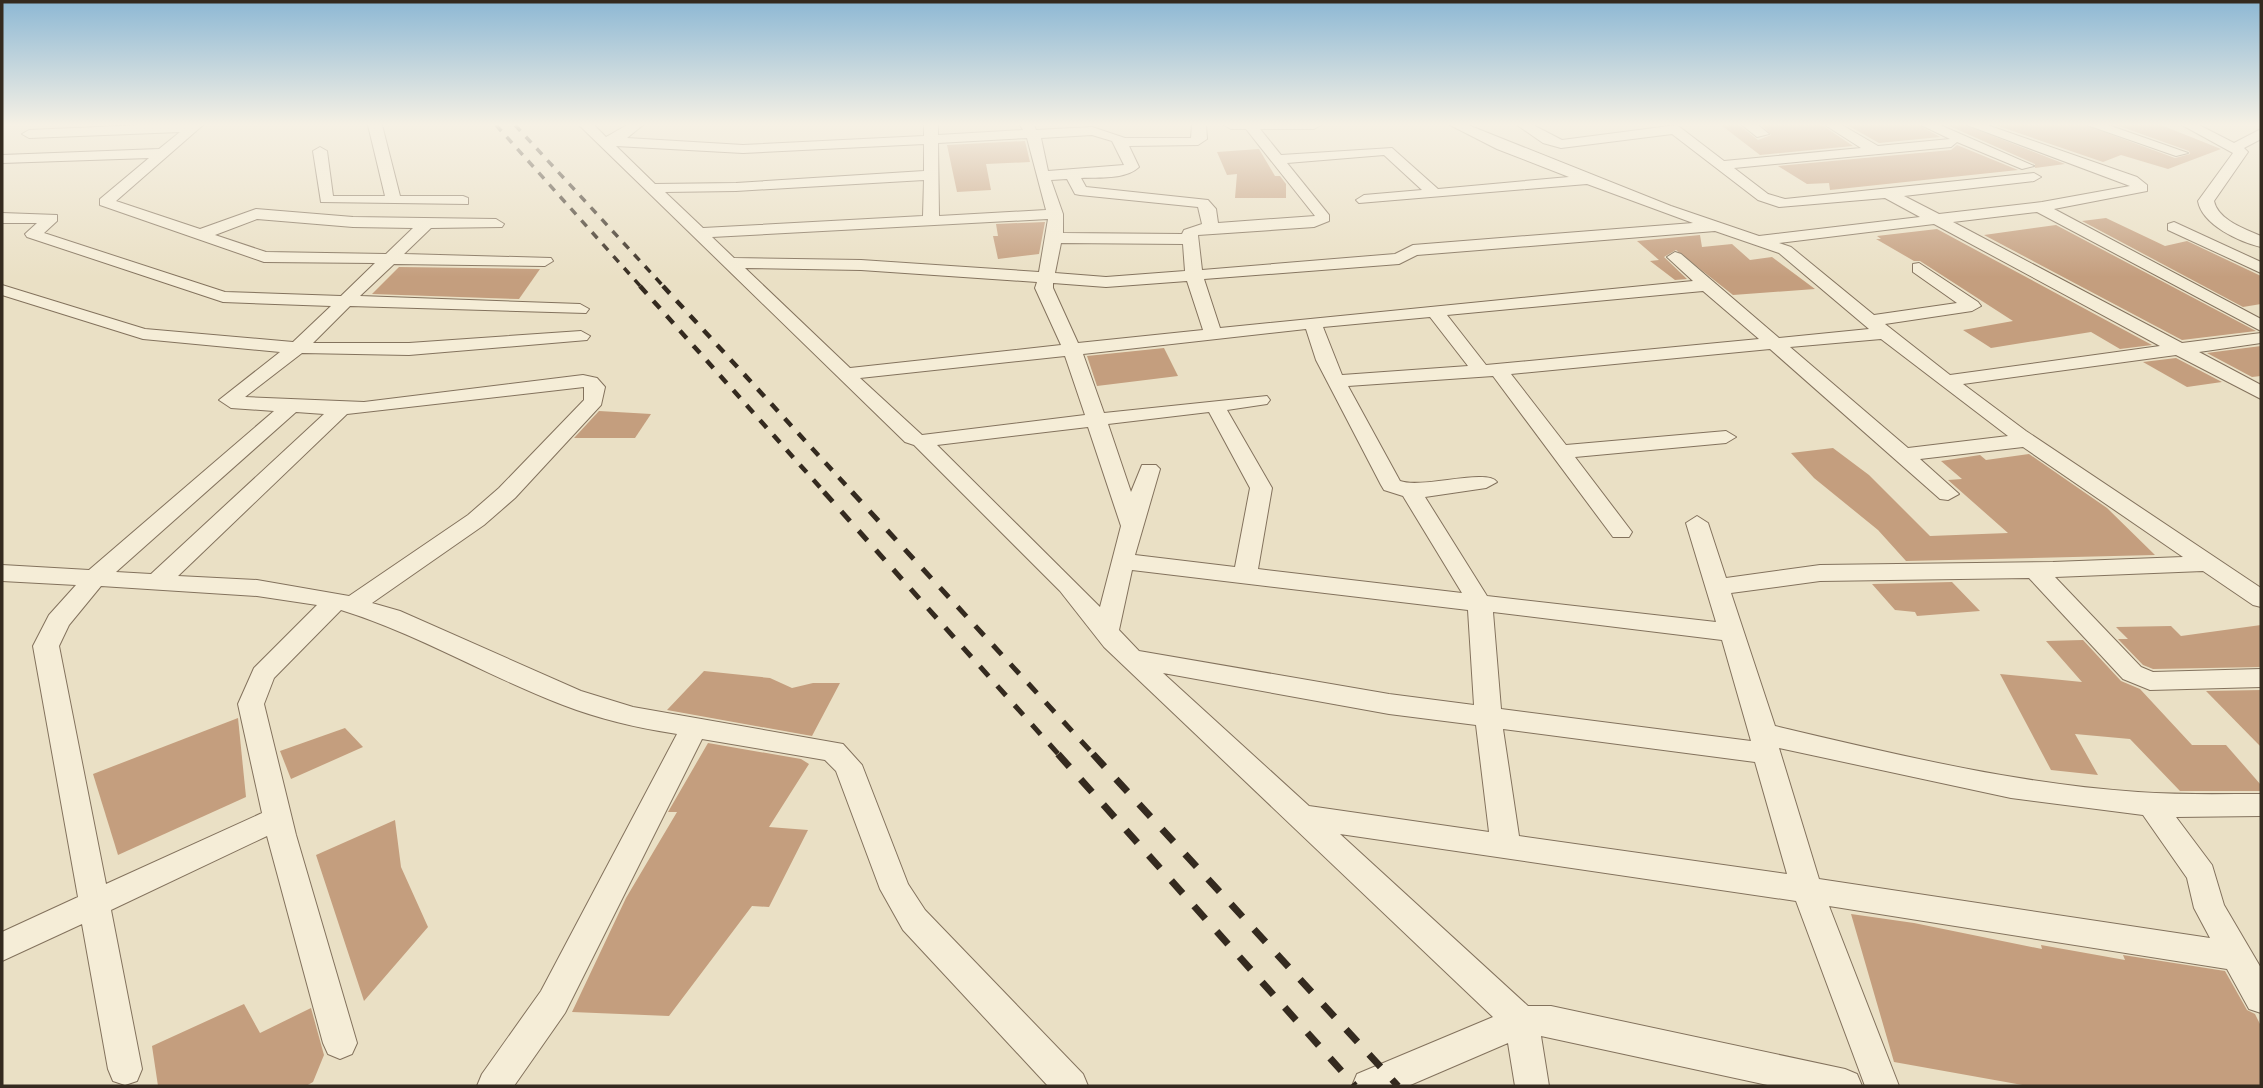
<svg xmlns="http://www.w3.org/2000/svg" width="2263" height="1088" font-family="Merriweather,serif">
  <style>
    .building { fill: #c49e7e }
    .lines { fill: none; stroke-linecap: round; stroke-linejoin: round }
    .street-casing { stroke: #83725d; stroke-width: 2 }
    .street { fill: #f5edd7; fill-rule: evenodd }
    .rail-far3 { stroke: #342a1f; stroke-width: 3.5; stroke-dasharray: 8 8; stroke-linecap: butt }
    .rail-far2 { stroke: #342a1f; stroke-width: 4.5; stroke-dasharray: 10 10; stroke-linecap: butt }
    .rail-far1 { stroke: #342a1f; stroke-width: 5; stroke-dasharray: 13 13; stroke-linecap: butt }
    .rail { stroke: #342a1f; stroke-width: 7; stroke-dasharray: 17 17; stroke-linecap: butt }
  </style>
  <rect width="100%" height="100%" fill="#eae0c5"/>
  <g class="building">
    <polygon points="1721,125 1739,125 1758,140 1771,135 1762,125 1822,125 1853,146 1760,155"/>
    <polygon points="1847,125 1919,125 1940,137 1879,143"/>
    <polygon points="1947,125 1965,125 2065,164 2035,168 2035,164"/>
    <polygon points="1995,125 2085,125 2175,158 2190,154 2189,151 2116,125 2161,125 2221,149 2168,169 2121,155 2103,162"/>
    <polygon points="1025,141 1030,162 986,164 991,190 957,192 947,145"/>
    <polygon points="1957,145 2018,170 1830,190 1829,183 1807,184 1778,166 1951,150"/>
    <polygon points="1259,149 1275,176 1280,176 1286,184 1286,198 1235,198 1237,174 1227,175 1217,152"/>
    <polygon points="2106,218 2165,246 2187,241 2261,276 2261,304 2243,307 2082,221"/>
    <polygon points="1045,222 1039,254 998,259 993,236 998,236 996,224"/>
    <polygon points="2056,225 2256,331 2182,340 1984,235"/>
    <polygon points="1937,229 2152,345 2120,349 2091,332 1991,348 1963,330 2013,321 1920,261 1914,261 1876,239 1881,239 1877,236"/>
    <polygon points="1700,235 1702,247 1732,244 1750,260 1772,257 1815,289 1733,295 1676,250 1664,257 1687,279 1675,280 1650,261 1659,260 1637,241"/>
    <polygon points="399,267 540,269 519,299 372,294"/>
    <polygon points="2261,346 2261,376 2252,377 2207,353"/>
    <polygon points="1164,348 1178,376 1097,386 1087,356"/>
    <polygon points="2176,358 2222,382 2187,387 2143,362"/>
    <polygon points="599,411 651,414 635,438 574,438"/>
    <polygon points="1833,448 1869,475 1930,536 2008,533 1948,480 1962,479 1941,461 1980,455 1986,460 2029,454 2107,508 2155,555 1906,561 1878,530 1814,478 1791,453"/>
    <polygon points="1952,582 1980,611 1917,616 1915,612 1895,610 1872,584"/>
    <polygon points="2261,625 2261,667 2153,669 2143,665 2118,639 2128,639 2116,627 2171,626 2181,636"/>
    <polygon points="2083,640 2121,681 2140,689 2192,745 2226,745 2261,785 2261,791 2180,791 2130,739 2075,734 2098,775 2051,770 2000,674 2082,682 2046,641"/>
    <polygon points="704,671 770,678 792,688 813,683 840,683 812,736 667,710"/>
    <polygon points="2261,690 2261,747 2206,691"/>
    <polygon points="238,718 246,797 118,855 93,774"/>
    <polygon points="345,728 363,747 291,779 280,751"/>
    <polygon points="708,743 801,759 809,764 769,827 808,830 769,907 752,906 669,1016 572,1012 626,898 677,812 668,812"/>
    <polygon points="395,820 401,867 428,927 364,1001 316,855"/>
    <polygon points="1851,914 1914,923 2042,949 2041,945 2125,960 2123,955 2225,971 2247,1010 2255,1014 2261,1026 2261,1086 2028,1086 1894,1062"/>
    <polygon points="244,1004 260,1033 311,1008 324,1055 313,1082 306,1086 158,1086 152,1046"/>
  </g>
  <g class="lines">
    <defs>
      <g id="street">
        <path d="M143,125H203L116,201L200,229L256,209L353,217L496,219L504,224L502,227L431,228L404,254L551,258L553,261L545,266L394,264L360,296L580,304L589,309L586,313L350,306L313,343H409L581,331L590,336L587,340L409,355L302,353L245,397L364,402L583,375L597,378L605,387L601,405L515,498L484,525L372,603L400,611L581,691L633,707L843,744L862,765L908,884L925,910L1083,1074L1088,1086H1048L903,930L880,889L836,771L825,760L702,739L565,1013L514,1086H477L482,1074L541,991L677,734C638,728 599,719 563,705C487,676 418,634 341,610L274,678L264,704L296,835L357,1043L352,1054L340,1059L328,1054L323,1043L267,836L111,910L142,1069L137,1081L125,1085L113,1081L108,1069L82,924L2,961V932L78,897L33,646L49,615L76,585L2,581V565L89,570L274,411L231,408L219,400L280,352L143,339L2,295V285L145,329L293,342L331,306L223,302L27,237L25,234L37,223H2V213L57,215V221L44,233L225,292L341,296L375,263L264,262L100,205V199L149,158L2,163V155L159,149L180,132L29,138L22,134L29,130ZM257,219L353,227L413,228L386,254L266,252L215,235ZM584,387V400L499,488L468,515L349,596L257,580L178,576L347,414ZM296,412L324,414L151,574L116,572ZM101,586L257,596L317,605L254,668L238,704L262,813L106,884L59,646L69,625Z"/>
        <polygon points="368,125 382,125 400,196 463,196 468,198 468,204 321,202 313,151 320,147 327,151 333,196 385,196"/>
        <path d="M579,125H594L606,137L627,125H643L627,138L743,145L924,136V125H938V135L1023,130L1020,125H1034L1036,130L1092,127L1125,138H1191L1192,125H1206L1207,139L1198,145L1129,146L1139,167C1125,180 1099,177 1081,178L1086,187L1208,200L1216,209L1218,223L1315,216L1246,129H1231L1224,125H1321L1314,129H1260L1281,155L1392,148L1438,189L1569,177L1497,149L1450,125H1468L1671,206L1759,236L1920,217L1885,198L1779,207L1758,200L1672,134L1561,148L1543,143L1517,125H1533L1562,140L1677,125L1724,161L1861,148L1825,125H1842L1878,146L1950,139L1921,125H1940L2034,166L2022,169L1957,142L1951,147L1734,168L1768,194L1785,199L2034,173L2041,177L2034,181L1904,196L1939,214L2042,202L2130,186L1967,125H1987L2137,177L2147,185V191L2054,209L2261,319V331L2037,212L1953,222L2182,343L2261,333V343L2199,352L2261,385V399L2176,355L1963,384L2026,431L2261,588V607L2253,605L2203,571L2055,577L2141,667L2153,672L2261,669V687L2150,690L2123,679L2029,578L1820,581L1731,593L1775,726C1894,754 2016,784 2138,792C2179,795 2220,794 2261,794V816L2176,817L2212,865L2224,905L2261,968V1013L2249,1009L2227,969L1829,906L1899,1086H1865L1796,901L1340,834L1528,1006H1551L1845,1069L1857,1074L1862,1086H1772L1541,1036L1549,1086H1515L1508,1043L1408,1086H1352L1357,1074L1493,1017L1104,647L1060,591L914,445L905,442ZM1092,135L1112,141L1124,165L1048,171L1041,138ZM1027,138L1046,210L939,216L938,143ZM924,144V171L736,183L655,184L616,146L743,153ZM1384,155L1422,190L1364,195L1356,200L1359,203L1587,184L1693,223L1413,245L1395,254L1202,270L1198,235L1314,227L1329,221V215L1287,163ZM1067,179L1075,194L1080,195L1198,207L1202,224L1184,230L1182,234L1063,233V214L1051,180ZM924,180L923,216L703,228L665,192L736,191ZM1048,219L1039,272L861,260L734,258L712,237ZM1934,224L2160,346L1950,375L1885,324L1972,311L1981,306L1978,302L1919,263L1913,264V272L1957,303L1874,315L1791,247L1779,243ZM1715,231L1779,253L1869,329L1779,338L1681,254L1675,252L1667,257L1693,281L1220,328L1204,279L1399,264L1417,255ZM1061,243L1183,244L1185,271L1106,277L1055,273ZM745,268L861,270L1037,282L1035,288L1061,345L850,368ZM1187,281L1203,330L1078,343L1053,288V283L1106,287ZM1703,291L1759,339L1486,365L1447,315ZM1430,317L1468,366L1342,375L1323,327ZM1306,329L1316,360L1381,485L1384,490L1403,496L1462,593L1258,569L1272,488L1227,410L1267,404L1270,400L1267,396L1104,413L1083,354ZM1881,339L2008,436L1908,448L1790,347ZM1770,349L1940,499L1948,500L1959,494L1920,459L2023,447L2183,557L2053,562L1820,565L1726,578L1708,523L1697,516L1686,523L1716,622L1487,596L1425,497L1486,488L1497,482C1487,468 1422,489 1400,481L1348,386L1493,376L1613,537H1629L1632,532L1575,457L1726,443L1736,437L1726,431L1566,445L1511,374ZM1065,356L1085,415L922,435L860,378ZM1209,412L1250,488L1235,567L1135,555L1160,469L1156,465H1142L1131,492L1108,424ZM1088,427L1121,526L1100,607L937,445ZM1132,570L1468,610L1474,705L1389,694L1139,651L1119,630ZM1493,612L1722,640L1751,741L1501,709ZM1163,673L1389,714L1476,725L1489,832L1309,806ZM1503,729L1755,762L1787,874L1519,836ZM1779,748L2011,798L2143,815L2187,878L2194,908L2210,938L1819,879Z"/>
        <polygon points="1742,125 1758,125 1769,134 1757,137"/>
        <polygon points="2087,125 2108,125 2188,153 2176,156"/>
        <path d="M2182,125H2199L2234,143L2261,129V139L2244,148L2248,152L2214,201C2218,220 2245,229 2261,236V247C2240,242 2202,225 2198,201L2233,153Z"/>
        <polygon points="2174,222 2261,262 2261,273 2168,230 2168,224"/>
      </g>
    </defs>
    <use href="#street" class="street-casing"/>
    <use href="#street" class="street"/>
    <g class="rail-far3">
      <polyline points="496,125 642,288"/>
      <polyline points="515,125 665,288"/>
    </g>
    <g class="rail-far2">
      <polyline points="640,286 826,494"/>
      <polyline points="663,286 854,494"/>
    </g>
    <g class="rail-far1">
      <polyline points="824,492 1060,756"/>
      <polyline points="852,492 1095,756"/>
    </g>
    <g class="rail">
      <polyline points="1058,754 1355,1086"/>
      <polyline points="1093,754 1398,1086"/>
    </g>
  </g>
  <linearGradient id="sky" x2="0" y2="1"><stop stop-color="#8db8d4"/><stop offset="0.45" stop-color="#f6f1e5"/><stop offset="1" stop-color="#f6f1e5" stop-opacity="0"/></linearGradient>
  <rect width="2263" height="277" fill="url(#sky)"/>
  <rect width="2263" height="1088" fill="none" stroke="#342a1f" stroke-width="7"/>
</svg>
